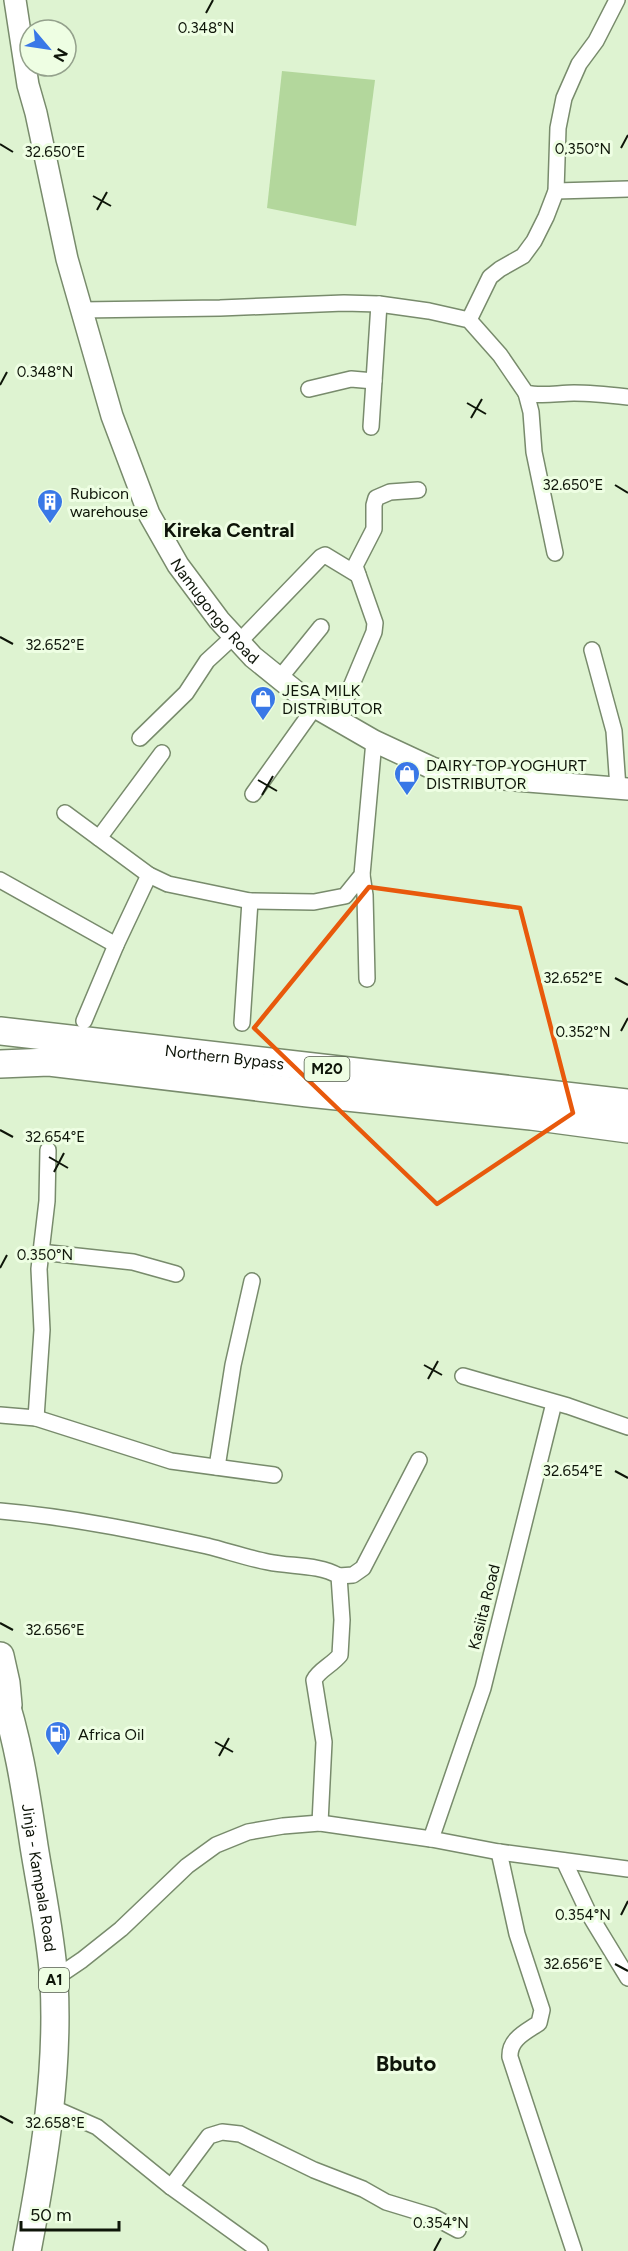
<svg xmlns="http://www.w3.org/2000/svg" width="628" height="2251" font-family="Figtree,sans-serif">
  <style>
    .green { fill: #b3d79c }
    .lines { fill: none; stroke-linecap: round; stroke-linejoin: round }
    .street-casing { stroke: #788b6c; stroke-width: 18 }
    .secondary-casing { stroke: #788b6c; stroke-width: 24 }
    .highway-casing { stroke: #788b6c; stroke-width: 30 }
    .street { stroke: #fff; stroke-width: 15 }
    .secondary { stroke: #fff; stroke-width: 21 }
    .highway { stroke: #fff; stroke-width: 27 }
    .marked { fill: none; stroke: #e8590c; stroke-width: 4.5; stroke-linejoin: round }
    .ticks { fill: none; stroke: #0e1509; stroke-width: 2 }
    .labels { text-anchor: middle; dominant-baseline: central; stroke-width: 6; stroke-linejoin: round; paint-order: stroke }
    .shield { fill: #eefee3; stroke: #515b4a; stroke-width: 1.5 }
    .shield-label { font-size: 15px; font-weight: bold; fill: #0e1509 }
    .poi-label { font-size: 16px; fill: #0e1509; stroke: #eefee3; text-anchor: start }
    .street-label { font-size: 16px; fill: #0e1509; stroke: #eefee3 }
    .quarter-label { font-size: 20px; font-weight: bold; fill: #0e1509; stroke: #eefee3 }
    .district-label { font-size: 22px; font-weight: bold; fill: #0e1509; stroke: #eefee3 }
    .ticks-label { font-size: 15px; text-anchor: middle; fill: #0e1509; stroke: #eefee3; stroke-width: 6; stroke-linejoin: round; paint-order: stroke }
  </style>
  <rect width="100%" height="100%" fill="#def3d1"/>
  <polygon class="green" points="282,71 375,80 356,226 267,208"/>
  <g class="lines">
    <defs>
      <g id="street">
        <polyline points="556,191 628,189"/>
        <path d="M81,310L220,308L344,303L379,304L429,311L469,320L500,355L526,393C541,397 558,393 574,393C592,393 610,395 628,397"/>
        <polyline points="469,320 490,277 500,269 523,256 534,241 546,217 556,191 558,128 564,98 579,64 596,41 617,0"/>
        <polyline points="309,389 351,379 374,381"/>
        <polyline points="526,393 531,412 534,452 555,553"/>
        <polyline points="371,427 379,304"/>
        <polyline points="238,643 321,557 325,555 358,575"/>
        <polyline points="592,650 614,731 618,788"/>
        <polyline points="279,679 321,627"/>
        <polyline points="337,720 374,632 375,623 355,566 374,529 374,505 376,498 390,492 418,490"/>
        <polyline points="140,738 186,693 207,661 233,637"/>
        <polyline points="253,794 315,707"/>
        <polyline points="65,813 149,875 168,884 250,901 314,902 345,896 362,875 374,741"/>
        <polyline points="99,838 162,753"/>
        <polyline points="362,875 365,895 367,979"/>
        <polyline points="0,880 116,945"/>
        <polyline points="84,1021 116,945 149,875"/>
        <polyline points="242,1023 250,901"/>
        <polyline points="40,1252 133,1262 176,1274"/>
        <polyline points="463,1376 568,1406 628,1427"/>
        <polyline points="0,1415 36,1418 42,1330 39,1269 47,1201 48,1150"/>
        <polyline points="36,1418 171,1461 274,1475"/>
        <polyline points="217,1467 233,1365 252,1281"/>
        <path d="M0,1511C70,1517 138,1531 207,1546C227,1551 248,1558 268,1562C292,1567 318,1564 339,1576L342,1620L340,1655C332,1665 319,1670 314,1680L324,1742L320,1823"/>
        <polyline points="339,1576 353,1575 363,1568 419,1460"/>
        <polyline points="431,1839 483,1688 554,1403"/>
        <path d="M499,1852L517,1934L542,2010L539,2023C526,2032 509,2039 510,2057L574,2251"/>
        <polyline points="564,1861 589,1914 628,1978"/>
        <polyline points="54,1979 82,1960 121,1929 187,1866 216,1845 248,1832 283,1826 320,1823 431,1839 499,1852 628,1869"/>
        <polyline points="49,2106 97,2127 171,2187 260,2251"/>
        <polyline points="171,2187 209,2136 222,2132 240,2134 314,2170 363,2189 386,2202 432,2216 458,2230"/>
      </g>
      <g id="secondary">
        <path id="s1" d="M15,0L28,85L36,113L67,259L112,416L149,514L178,565L219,620L253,657L315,707L374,741L432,768L451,774L478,777L628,789"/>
      </g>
      <g id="highway">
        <path id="s2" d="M0,1031L628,1103"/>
        <polyline points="0,1064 49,1062 308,1093 531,1116 628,1129"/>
        <polyline points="0,1656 6,1683 8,1705"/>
        <path id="s3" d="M0,1686C18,1737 26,1793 34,1846C41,1890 51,1936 54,1981C59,2071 44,2162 27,2251"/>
      </g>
    </defs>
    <use href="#street" class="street-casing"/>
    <use href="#secondary" class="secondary-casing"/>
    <use href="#highway" class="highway-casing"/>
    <use href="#street" class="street"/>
    <use href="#secondary" class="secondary"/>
    <use href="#highway" class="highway"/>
  </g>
  <path class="marked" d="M369,887L520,908L573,1113L437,1204L254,1028Z"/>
  <path class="ticks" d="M206,13L213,0M0,144L13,152M621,148L628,135M93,196L111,206M97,210L107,192M0,385L7,372M467,403L486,414M471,418L482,399M615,485L628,493M0,637L13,644M258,780L277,791M262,795L273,776M615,978L628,985M621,1031L628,1018M0,1130L13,1137M49,1157L68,1168M54,1172L64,1153M0,1268L7,1255M424,1365L442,1375M428,1379L438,1361M615,1471L628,1478M0,1623L13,1630M215,1742L233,1752M219,1756L229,1738M621,1915L628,1901M615,1964L628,1971M0,2116L13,2123M434,2251L441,2238"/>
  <defs>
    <symbol id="building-pin" viewBox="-11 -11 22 30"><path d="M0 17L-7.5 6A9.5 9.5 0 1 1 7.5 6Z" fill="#3978e7" stroke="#eefee3"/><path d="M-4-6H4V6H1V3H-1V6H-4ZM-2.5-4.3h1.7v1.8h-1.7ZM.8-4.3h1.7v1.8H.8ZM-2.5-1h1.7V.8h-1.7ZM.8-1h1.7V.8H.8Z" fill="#fff"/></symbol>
    <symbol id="shop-pin" viewBox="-11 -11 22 30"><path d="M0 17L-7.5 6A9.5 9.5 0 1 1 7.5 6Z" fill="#3978e7" stroke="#eefee3"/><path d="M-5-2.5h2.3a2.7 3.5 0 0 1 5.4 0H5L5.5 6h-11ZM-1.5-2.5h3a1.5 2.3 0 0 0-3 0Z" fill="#fff"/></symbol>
    <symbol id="fuel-pin" viewBox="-11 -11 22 30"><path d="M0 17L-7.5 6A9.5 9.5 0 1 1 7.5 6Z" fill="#3978e7" stroke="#eefee3"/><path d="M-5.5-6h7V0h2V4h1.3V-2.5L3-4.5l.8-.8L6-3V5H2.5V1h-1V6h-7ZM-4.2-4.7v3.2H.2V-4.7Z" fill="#fff"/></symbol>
  </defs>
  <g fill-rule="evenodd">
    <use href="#building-pin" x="35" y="487" width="30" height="40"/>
    <use href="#shop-pin" x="248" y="684" width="30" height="40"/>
    <use href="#shop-pin" x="392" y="759" width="30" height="40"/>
    <use href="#fuel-pin" x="43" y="1719" width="30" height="40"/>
  </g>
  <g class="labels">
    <g class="shield">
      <rect x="304.5" y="1057" width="45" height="24" rx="4.5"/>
      <rect x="39" y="1968" width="30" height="24" rx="4.5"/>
    </g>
    <g class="shield-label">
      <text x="327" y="1069">M20</text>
      <text x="54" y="1980">A1</text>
    </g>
    <g class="poi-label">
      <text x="70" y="493">Rubicon<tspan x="70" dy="18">warehouse</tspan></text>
      <text x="282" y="690">JESA MILK<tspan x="282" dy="18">DISTRIBUTOR</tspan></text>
      <text x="426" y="765">DAIRY TOP YOGHURT<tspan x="426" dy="18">DISTRIBUTOR</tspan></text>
      <text x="78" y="1734">Africa Oil</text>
    </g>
    <g class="street-label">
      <text stroke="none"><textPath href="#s1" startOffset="650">Namugongo Road</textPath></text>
      <text stroke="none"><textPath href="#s2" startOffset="226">Northern Bypass</textPath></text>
      <text transform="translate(484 1607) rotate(-76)">Kasiita Road</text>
      <text stroke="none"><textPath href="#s3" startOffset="196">Jinja - Kampala Road</textPath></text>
    </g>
    <g class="quarter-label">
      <text x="229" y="530">Kireka Central</text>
    </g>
    <g class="district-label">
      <text x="406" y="2063">Bbuto</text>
    </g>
  </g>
  <g class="ticks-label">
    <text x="206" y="33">0.348°N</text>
    <text x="583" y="154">0.350°N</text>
    <text x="55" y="157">32.650°E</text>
    <text x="45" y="377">0.348°N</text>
    <text x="573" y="490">32.650°E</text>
    <text x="55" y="650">32.652°E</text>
    <text x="573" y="983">32.652°E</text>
    <text x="583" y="1037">0.352°N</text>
    <text x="55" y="1142">32.654°E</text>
    <text x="45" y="1260">0.350°N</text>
    <text x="573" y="1476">32.654°E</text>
    <text x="55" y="1635">32.656°E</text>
    <text x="583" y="1920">0.354°N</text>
    <text x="573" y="1969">32.656°E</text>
    <text x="55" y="2128">32.658°E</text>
    <text x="441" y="2228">0.354°N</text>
  </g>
  <g transform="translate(48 48) rotate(119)"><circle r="28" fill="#eefee3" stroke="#94a18c" stroke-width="1.5"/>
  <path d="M0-4.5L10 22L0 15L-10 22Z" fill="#3978e7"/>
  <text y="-9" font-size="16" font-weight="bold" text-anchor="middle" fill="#0e1509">N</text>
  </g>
  <path d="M21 2221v9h98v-9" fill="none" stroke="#0e1509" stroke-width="3"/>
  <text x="30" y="2221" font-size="18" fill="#0e1509" stroke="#eefee3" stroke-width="4.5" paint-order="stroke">50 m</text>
</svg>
